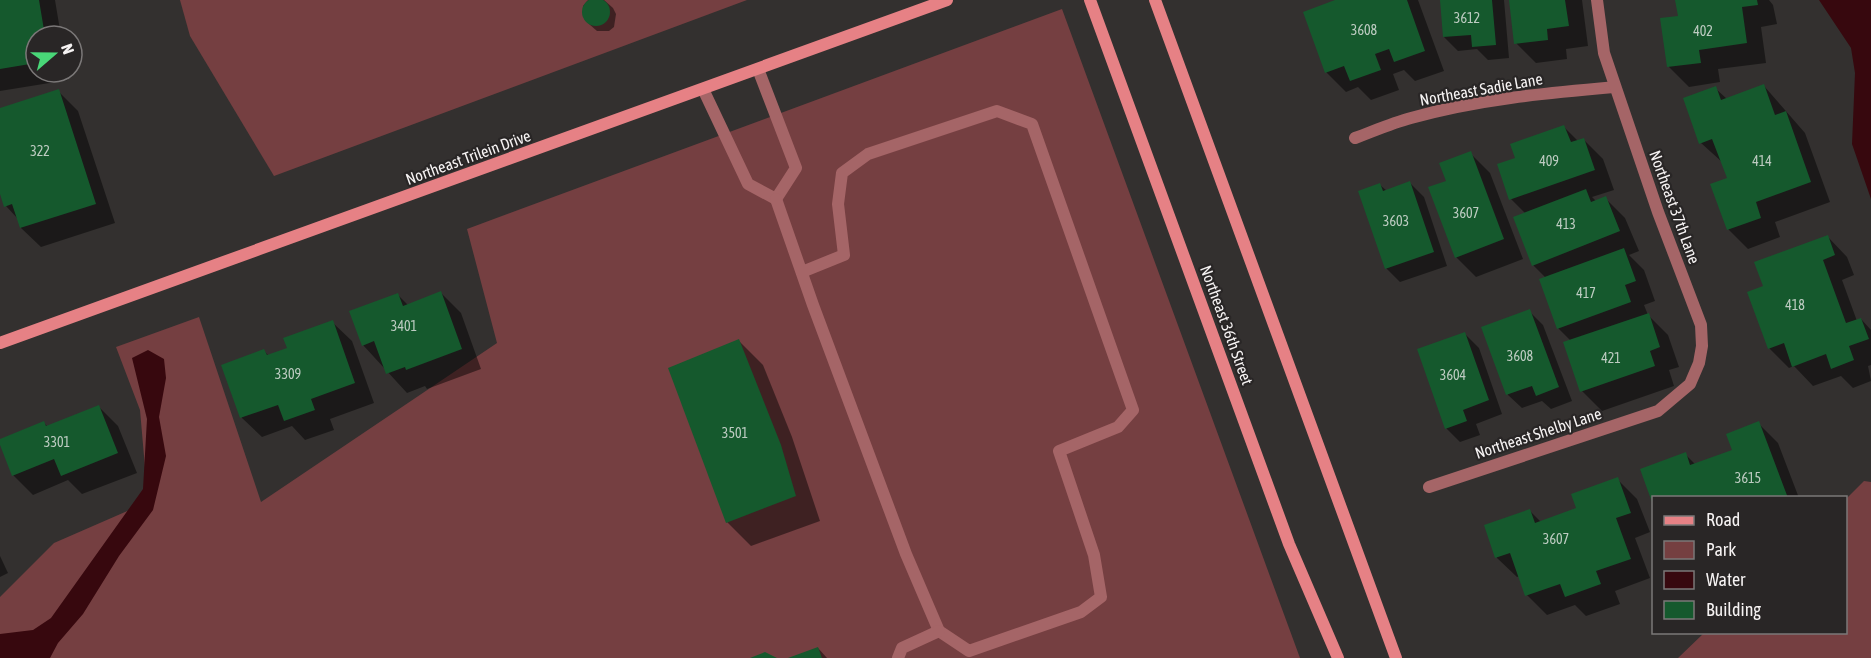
<svg xmlns="http://www.w3.org/2000/svg" width="1871" height="658" font-family="'Asap Condensed',sans-serif">
  <style>
    .green { fill: #753f41 }
    .water { fill: #37080e }
    .shadow { fill: #0007 }
    .building { fill: #15592d }
    .lines { fill: none; stroke-linecap: round; stroke-linejoin: round }
    .lane { stroke: #a56567; stroke-width: 12 }
    .street { stroke: #a56567; stroke-width: 12 }
    .secondary { stroke: #e68185; stroke-width: 12 }
    .labels { text-anchor: middle; dominant-baseline: central; stroke-width: 4.5; stroke-linejoin: round; paint-order: stroke }
    .number-label { font-size: 14px; fill: #beccc2 }
    .street-label { font-size: 16px; fill: #f6f3f3; stroke: #292626 }
  </style>
  <rect width="100%" height="100%" fill="#33302f"/>
  <g class="green">
    <polygon points="180,0 747,0 274,176 190,36"/>
    <polygon points="1062,9 1300,658 0,658 0,597 54,543 148,502 140,410 116,347 199,317 261,502 497,343 467,229"/>
    <polygon points="1864,481 1871,482 1871,658 1678,658 1704,633 1846,632 1846,499"/>
  </g>
  <g class="water">
    <polygon points="1819,0 1871,0 1871,199 1852,144 1855,73 1851,48"/>
    <polygon points="148,350 164,359 166,378 159,417 166,456 153,510 119,556 83,614 58,643 50,658 0,658 0,634 33,630 51,618 143,489 147,419 132,358"/>
  </g>
  <g class="shadow">
    <polygon points="0,0 55,0 61,36 36,36 36,72 67,72 68,80 0,91"/>
    <polygon points="588,0 604,0 613,8 616,14 614,27 609,31 597,31 589,24 584,16 583,6"/>
    <polygon points="1339,0 1418,0 1444,71 1415,81 1404,70 1393,74 1399,90 1371,100 1358,87 1346,92 1326,72"/>
    <polygon points="1441,0 1504,0 1509,58 1488,60 1477,49 1458,51 1444,37"/>
    <polygon points="1510,0 1582,0 1588,46 1566,49 1567,59 1536,63 1516,43"/>
    <polygon points="1677,0 1769,0 1773,5 1777,24 1761,27 1766,63 1718,69 1720,82 1689,87 1669,67 1679,17"/>
    <polygon points="1764,86 1805,133 1830,202 1775,222 1780,237 1748,249 1728,229 1728,179 1722,162 1701,143 1715,88 1727,99"/>
    <polygon points="58,91 78,111 115,223 41,247 21,228 18,219 6,206 0,189 0,110"/>
    <polygon points="1564,127 1578,141 1583,139 1603,159 1614,190 1592,197 1596,201 1605,198 1625,218 1639,251 1629,255 1644,270 1655,301 1644,305 1648,315 1668,335 1679,367 1669,370 1674,386 1602,411 1582,391 1571,341 1558,328 1546,278 1533,265 1526,214 1511,199 1517,159"/>
    <polygon points="1470,153 1490,173 1523,259 1476,277 1456,257"/>
    <polygon points="1410,183 1424,197 1447,266 1400,282 1386,268 1380,185 1387,191"/>
    <polygon points="1828,237 1847,257 1854,275 1842,280 1857,321 1861,319 1871,330 1871,365 1868,366 1871,381 1853,388 1841,376 1813,386 1794,366 1789,368 1769,348 1765,287"/>
    <polygon points="441,293 461,313 481,369 427,389 425,386 407,393 363,345 398,295 408,305"/>
    <polygon points="1529,311 1543,325 1572,401 1551,409 1542,401 1522,408 1508,395 1483,328"/>
    <polygon points="332,322 352,341 374,403 330,419 334,430 305,440 292,426 262,437 242,418 223,365 264,351 269,356 289,349"/>
    <polygon points="1465,334 1479,348 1502,414 1476,424 1480,435 1460,442 1446,428"/>
    <polygon points="739,341 763,365 792,437 820,521 751,546 727,522"/>
    <polygon points="98,406 118,426 137,473 82,494 68,480 33,495 13,475 0,440 44,423 48,427"/>
    <polygon points="1758,423 1778,443 1799,498 1654,498 1642,470 1685,454 1696,465 1734,451"/>
    <polygon points="1617,479 1637,499 1650,532 1635,538 1650,578 1615,591 1620,604 1586,616 1575,605 1547,615 1527,595 1520,576 1517,577 1497,558 1486,526 1529,510 1541,522 1578,509"/>
    <polygon points="0,556 8,573 0,577"/>
    <polygon points="818,648 827,658 792,658"/>
  </g>
  <g class="building">
    <circle cx="596" cy="12" r="14"/>
    <polygon points="0,0 39,0 45,36 36,36 36,63 0,69"/>
    <polygon points="1335,0 1407,0 1425,51 1394,62 1389,49 1375,54 1381,70 1350,81 1344,66 1325,73 1303,12"/>
    <polygon points="1440,0 1492,0 1496,45 1472,47 1471,35 1443,37"/>
    <polygon points="1509,0 1565,0 1569,26 1547,29 1548,40 1514,44"/>
    <polygon points="1675,0 1757,0 1758,5 1742,7 1747,43 1699,50 1701,63 1667,67 1660,18 1678,16"/>
    <polygon points="1764,84 1775,115 1786,111 1811,182 1756,202 1761,218 1727,230 1710,184 1727,178 1712,139 1699,144 1683,98 1716,86 1721,100"/>
    <polygon points="59,89 96,204 20,228 12,204 4,207 0,194 0,108"/>
    <polygon points="1564,125 1571,142 1584,138 1595,170 1509,200 1497,164 1515,158 1510,144"/>
    <polygon points="1471,151 1504,239 1455,258 1428,187 1446,181 1439,163"/>
    <polygon points="1410,181 1434,252 1385,269 1358,191 1380,183 1383,191"/>
    <polygon points="1586,189 1591,202 1606,196 1620,231 1532,266 1513,217"/>
    <polygon points="1828,235 1835,255 1823,260 1846,323 1861,318 1869,339 1849,346 1854,360 1831,369 1826,354 1792,367 1784,343 1768,349 1747,292 1763,286 1754,262"/>
    <polygon points="1624,248 1636,281 1625,285 1631,302 1557,329 1539,279"/>
    <polygon points="441,291 462,349 406,370 405,367 386,374 374,341 362,346 349,311 398,293 403,306"/>
    <polygon points="1530,309 1559,387 1536,396 1532,386 1506,395 1481,327"/>
    <polygon points="1649,313 1660,347 1650,351 1655,366 1580,392 1563,342"/>
    <polygon points="333,320 355,383 311,399 315,410 284,421 278,405 240,418 221,365 264,349 267,355 287,348 283,338"/>
    <polygon points="1465,332 1489,400 1463,410 1467,421 1445,429 1417,349"/>
    <polygon points="739,339 781,445 796,496 726,523 668,368"/>
    <polygon points="99,405 118,453 61,476 54,459 12,476 0,445 0,439 44,421 46,426"/>
    <polygon points="1759,421 1788,498 1667,496 1654,498 1653,505 1640,469 1686,452 1690,465 1732,450 1726,434"/>
    <polygon points="1618,477 1631,513 1616,518 1631,559 1596,571 1601,584 1565,597 1560,584 1525,596 1510,553 1495,558 1484,525 1530,509 1535,523 1576,508 1571,494"/>
    <polygon points="818,647 822,658 788,658"/>
    <polygon points="765,652 777,658 750,658"/>
  </g>
  <g class="lines">
    <g class="lane">
      <polyline points="703,89 748,184 776,199 796,168 758,69"/>
      <polyline points="776,199 813,305 906,554 939,631 969,651 1081,612 1101,597 1094,555 1059,451 1118,427 1133,410 1032,124 997,111 868,154 842,173 838,204 844,255 802,272"/>
      <polyline points="898,658 902,648 939,631"/>
    </g>
    <g class="street">
      <path d="M1355,138C1374,131 1392,123 1411,118C1478,99 1547,93 1615,87"/>
      <polyline points="1429,487 1658,411 1690,384 1699,363 1702,346 1701,325 1658,212 1604,53 1597,0"/>
    </g>
    <g class="secondary">
      <polyline points="1090,0 1289,544 1338,658"/>
      <polyline points="1155,0 1396,658"/>
      <polyline points="0,343 947,0"/>
    </g>
  </g>
  <g class="labels">
    <g class="number-label">
      <text x="1467" y="18">3612</text>
      <text x="1364" y="30">3608</text>
      <text x="1703" y="31">402</text>
      <text x="40" y="151">322</text>
      <text x="1549" y="161">409</text>
      <text x="1762" y="161">414</text>
      <text x="1466" y="213">3607</text>
      <text x="1396" y="221">3603</text>
      <text x="1566" y="224">413</text>
      <text x="1586" y="293">417</text>
      <text x="1795" y="305">418</text>
      <text x="404" y="326">3401</text>
      <text x="1520" y="356">3608</text>
      <text x="1611" y="358">421</text>
      <text x="288" y="374">3309</text>
      <text x="1453" y="375">3604</text>
      <text x="735" y="433">3501</text>
      <text x="57" y="442">3301</text>
      <text x="1748" y="478">3615</text>
      <text x="1556" y="539">3607</text>
    </g>
    <g class="street-label">
      <text transform="translate(1481 89) rotate(-10)">Northeast Sadie Lane</text>
      <text transform="translate(468 157) rotate(-20)">Northeast Trilein Drive</text>
      <text transform="translate(1675 207) rotate(70)">Northeast 37th Lane</text>
      <text transform="translate(1227 325) rotate(70)">Northeast 36th Street</text>
      <text transform="translate(1538 433) rotate(-18)">Northeast Shelby Lane</text>
    </g>
  </g>
  <rect x="1652" y="496" width="195" height="138" fill="#292626" stroke="#7b7878" stroke-width="1.5"/>
  <rect x="1664" y="516" width="30" height="9" fill="#e68185" stroke="#7b7878" stroke-width="1.5"/>
  <text x="1706" y="526" font-size="18" fill="#f6f3f3">Road</text>
  <rect x="1664" y="541" width="30" height="18" fill="#753f41" stroke="#7b7878" stroke-width="1.5"/>
  <text x="1706" y="556" font-size="18" fill="#f6f3f3">Park</text>
  <rect x="1664" y="571" width="30" height="18" fill="#37080e" stroke="#7b7878" stroke-width="1.5"/>
  <text x="1706" y="586" font-size="18" fill="#f6f3f3">Water</text>
  <rect x="1664" y="601" width="30" height="18" fill="#15592d" stroke="#7b7878" stroke-width="1.5"/>
  <text x="1706" y="616" font-size="18" fill="#f6f3f3">Building</text>
  <g transform="translate(54 54) rotate(70)"><circle r="28" fill="#292626" stroke="#7b7878" stroke-width="1.5"/>
  <path d="M0-4.5L10 22L0 15L-10 22Z" fill="#49d778"/>
  <text y="-9" font-size="16" font-weight="bold" text-anchor="middle" fill="#f6f3f3">N</text>
  </g>
</svg>
